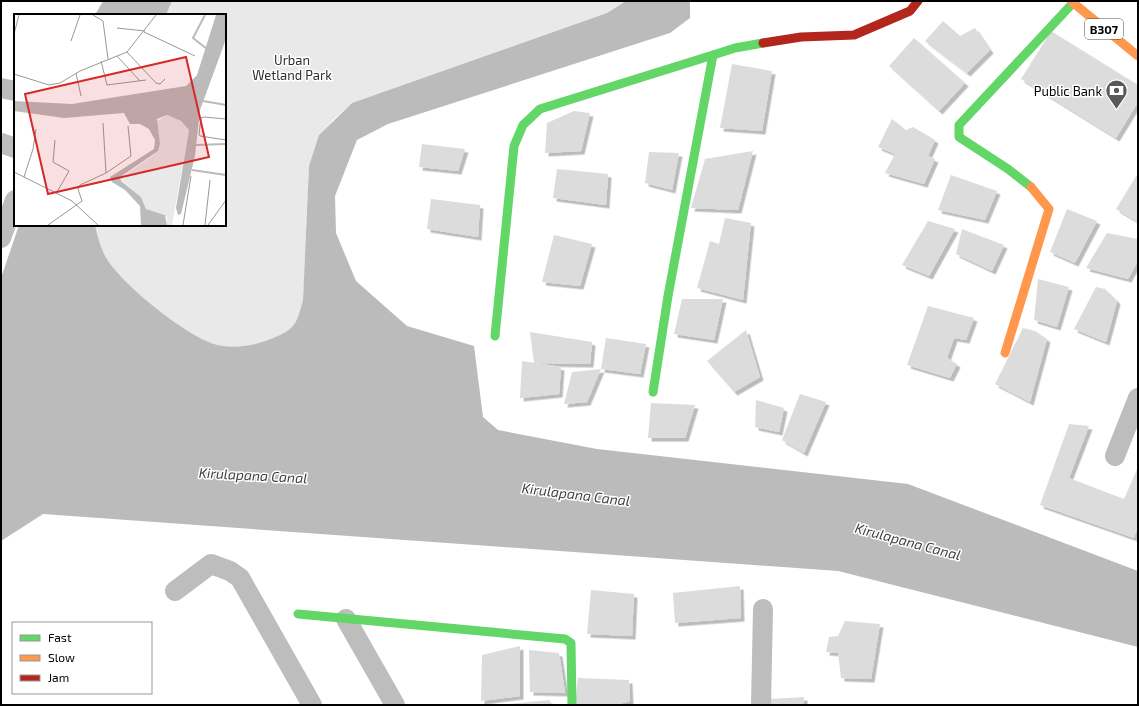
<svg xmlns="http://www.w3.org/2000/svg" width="1139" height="706" font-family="'Exo 2',sans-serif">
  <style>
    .green { fill: #e9e9e9 }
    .water { fill: #bbb }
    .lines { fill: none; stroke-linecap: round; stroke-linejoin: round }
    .canal { stroke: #bbb; stroke-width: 20 }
    .building { fill: #dcdcdc; filter: url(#shadow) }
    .street { stroke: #bdbdbd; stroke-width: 20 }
    .fast { stroke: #63d668; stroke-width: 9 }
    .slow { stroke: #ff974d; stroke-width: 9 }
    .jam { stroke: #b3261e; stroke-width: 9 }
    .labels { text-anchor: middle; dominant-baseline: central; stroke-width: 3; stroke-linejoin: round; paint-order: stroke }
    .shield { fill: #fff; stroke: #4c4c4c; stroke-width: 1 }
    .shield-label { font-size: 12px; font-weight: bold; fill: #000 }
    .park-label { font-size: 13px; fill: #2e2e2e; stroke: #fff }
    .poi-label { font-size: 13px; fill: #000; stroke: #fff; text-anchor: end }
    .water-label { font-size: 14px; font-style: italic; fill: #3f3f3f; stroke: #fff }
    .inset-river { fill: none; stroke: #bbb; stroke-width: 2 }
    .inset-road { fill: none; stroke: #999; stroke-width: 1 }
    .view { fill: #d62828; fill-opacity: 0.15; stroke: #d62828; stroke-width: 2 }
    .inset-edge { fill: none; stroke: #000; stroke-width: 2 }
  </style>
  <defs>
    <filter id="shadow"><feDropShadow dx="3.5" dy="3.5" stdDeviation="0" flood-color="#0004"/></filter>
  </defs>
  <rect width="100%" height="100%" fill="#fff"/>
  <path class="green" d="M172,1H626L607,13L352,103L334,119L319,135L309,166L303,300C300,311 298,325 288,333C283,336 273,338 268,340C252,346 231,349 214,344C185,335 117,281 104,254C100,245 97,235 95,225H225V15H166Z"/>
  <g class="water">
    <polygon points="103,1 172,1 166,15 95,15"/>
    <path d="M626,1H690V18L670,33L388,124L357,140L335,196L336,233L356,281L407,326L474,346L483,417L498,430L597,449L908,484L1138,571V647L838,571L43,514L1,541V278L19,225H95C97,235 100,245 104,254C117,281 185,335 214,344C231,349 252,346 268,340C294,330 296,327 303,300L309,166L319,135L352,103L607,13Z"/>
  </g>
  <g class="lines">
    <polyline class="canal" points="1,88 15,91"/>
  </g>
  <g class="building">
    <polygon points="943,21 960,36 975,28 990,50 967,73 925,41"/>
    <polygon points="1051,31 1138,85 1138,102 1116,138 1021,79"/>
    <polygon points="914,38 965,83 939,111 889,66"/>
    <polygon points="732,64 772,71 762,131 720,128"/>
    <polygon points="574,111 590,113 581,151 545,153 547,123"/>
    <polygon points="892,119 906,130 913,127 935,140 928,156 935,159 924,184 885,173 895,154 878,147"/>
    <polygon points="422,144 465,149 458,171 419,167"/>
    <polygon points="753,151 738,210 691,208 705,159"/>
    <polygon points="649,152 679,153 672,190 645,183"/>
    <polygon points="557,169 608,174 606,205 553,198"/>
    <polygon points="1138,173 1138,222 1116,209"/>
    <polygon points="951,175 997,191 985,220 938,210"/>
    <polygon points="431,199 480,205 478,237 427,229"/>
    <polygon points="1067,209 1097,221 1075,263 1050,252"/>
    <polygon points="725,218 751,223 743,300 697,288 710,241 719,244"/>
    <polygon points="928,221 955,229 929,276 902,265"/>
    <polygon points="962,229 1004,245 992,271 956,254"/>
    <polygon points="1107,233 1138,239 1138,261 1128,279 1086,268"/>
    <polygon points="554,235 592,244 580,286 542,282"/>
    <polygon points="1038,279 1069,287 1057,327 1034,320"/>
    <polygon points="1096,287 1105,289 1117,301 1106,342 1074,329"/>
    <polygon points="682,299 723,299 714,340 674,334"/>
    <polygon points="928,306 974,318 966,340 954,338 947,358 957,364 950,378 907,365"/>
    <polygon points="1023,328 1035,331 1047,339 1030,402 995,384"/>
    <polygon points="746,330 760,377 734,392 707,361"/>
    <polygon points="530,332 592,342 590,364 534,363"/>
    <polygon points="606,338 646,344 640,374 601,369"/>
    <polygon points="522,361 561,367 559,394 520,398"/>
    <polygon points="601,369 587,402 564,404 572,372"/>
    <polygon points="800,394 826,402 804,453 782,440"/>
    <polygon points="756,400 784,408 779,432 755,427"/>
    <polygon points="651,403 695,405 685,438 648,438"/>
    <polygon points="1069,424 1089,426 1069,478 1124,499 1138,467 1138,527 1134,538 1040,505"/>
    <polygon points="740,586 741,618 675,623 673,593"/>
    <polygon points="591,590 634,594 632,636 587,634"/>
    <polygon points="845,621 880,624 871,679 841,678 838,653 826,652 829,637 838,636"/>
    <polygon points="520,646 520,696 481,701 482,655"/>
    <polygon points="529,650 559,653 565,693 530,692"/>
    <polygon points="578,678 629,680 630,701 616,705 575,705"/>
    <polygon points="804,697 804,705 770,705 770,699"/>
    <polygon points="549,700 553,705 509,705 509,704"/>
  </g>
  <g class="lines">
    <g class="street">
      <polyline points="1,143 15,148"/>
      <polyline points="1,238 15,200"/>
      <polyline points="1115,456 1138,398"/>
      <polyline points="175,591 211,564 230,571 240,578 312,705"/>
      <polyline points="346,619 395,705"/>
      <polyline points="761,705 763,609"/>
    </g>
    <g class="fast">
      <polyline points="1031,187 1008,169 959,137 959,125 1073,3"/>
      <polyline points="495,336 514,146 523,125 540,109 713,55"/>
      <polyline points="653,392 668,296 713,55 735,48 763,43"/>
      <polyline points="298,614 565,639 571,643 572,705"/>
    </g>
    <g class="slow">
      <polyline points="1071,1 1138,56"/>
      <polyline points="1005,353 1049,209 1031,187"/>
    </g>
    <polyline class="jam" points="763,43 801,37 854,35 910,11 918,1"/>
  </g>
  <defs>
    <symbol id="bank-pin" viewBox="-11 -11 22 30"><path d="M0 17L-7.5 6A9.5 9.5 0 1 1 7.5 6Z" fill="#595959" stroke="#fff"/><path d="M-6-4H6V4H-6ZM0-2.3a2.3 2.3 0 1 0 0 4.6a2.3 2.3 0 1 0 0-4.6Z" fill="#fff"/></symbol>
  </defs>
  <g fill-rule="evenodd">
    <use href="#bank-pin" x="1104" y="78" width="25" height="34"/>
  </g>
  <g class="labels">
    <rect class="shield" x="1085" y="19" width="38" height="20" rx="3"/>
    <g class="shield-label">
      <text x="1104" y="29">B307</text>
    </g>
    <g class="park-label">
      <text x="292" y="60">Urban<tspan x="292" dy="15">Wetland Park</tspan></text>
    </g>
    <g class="poi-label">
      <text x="1102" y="91">Public Bank</text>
    </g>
    <g class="water-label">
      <text transform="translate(253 475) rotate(3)">Kirulapana Canal</text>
      <text transform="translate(576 494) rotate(7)">Kirulapana Canal</text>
      <text transform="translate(908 541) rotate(15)">Kirulapana Canal</text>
    </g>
  </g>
  <g transform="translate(14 14)">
    <rect width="212" height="212" fill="#fff"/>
    <path d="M153,101L167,107L175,116L158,211H153V203L149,200L132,195L127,183L106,165L141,140L146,130L142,108Z" fill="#e9e9e9"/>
    <path d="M202,1H212V25L186,96L181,142L167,200L164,201L162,194L175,116L167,107L153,101L143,105L146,130L144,137L106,163L107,167L127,183L132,195L151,201L153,211H127L126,192L111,176L98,168L96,163L140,135L141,126L135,115L126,110H116L110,99L50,104L0,97V87L58,90L172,72L183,61Z" fill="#bbb"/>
    <path class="inset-river" d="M191,1L179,24L193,35M189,87L212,91M182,131L212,130M178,156L212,161"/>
    <path class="inset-road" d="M79,1L89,7L94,45M103,14L131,17M130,18L181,42M0,20L5,1M57,27L66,1M113,38L142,69L146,70L151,65M103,42L126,67M87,47L93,71L132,66M62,59L67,82M0,60L35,71L46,69L66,57L113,38L142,1M212,105L190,103L187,104L185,120L186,122L212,126M41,126L39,148L55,157L43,178M0,158L58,187L84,211M92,159L117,142L114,112M10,163L19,135L22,115M34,211L68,187L64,175L66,171L92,159L89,109M169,211L177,162M191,211L196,166M194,211L212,186"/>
    <path class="view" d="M172,43L195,143L34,180L11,80Z"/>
    <rect width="212" height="212" class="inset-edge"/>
  </g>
  <rect width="1139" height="706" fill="none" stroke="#000000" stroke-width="4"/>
  <rect x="12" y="622" width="140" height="72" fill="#ffffff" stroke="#999999"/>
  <rect x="20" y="635" width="20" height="6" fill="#63d668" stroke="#999999"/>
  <text x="48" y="642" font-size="12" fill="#000000">Fast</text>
  <rect x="20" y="655" width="20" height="6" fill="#ff974d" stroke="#999999"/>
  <text x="48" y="662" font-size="12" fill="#000000">Slow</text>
  <rect x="20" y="675" width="20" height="6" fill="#b3261e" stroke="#999999"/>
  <text x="48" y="682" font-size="12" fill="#000000">Jam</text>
</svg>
